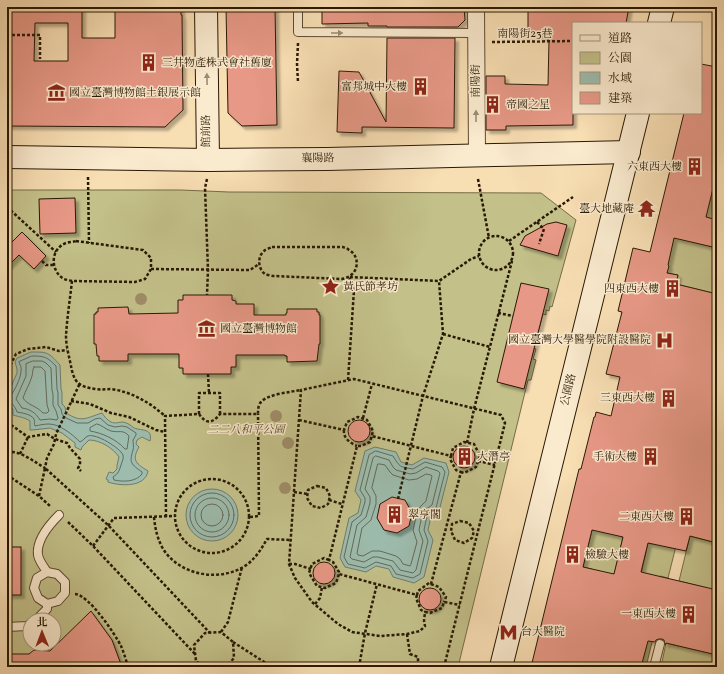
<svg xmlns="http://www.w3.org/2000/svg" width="724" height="674" font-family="Vollkorn,'Noto Serif TC',serif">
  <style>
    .green { fill: #c3c089; stroke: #766c46; fill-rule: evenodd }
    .water { fill: #9dbcae; stroke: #6f7b6a }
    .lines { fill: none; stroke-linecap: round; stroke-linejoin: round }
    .shore { stroke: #636a59; stroke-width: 1 }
    .building { fill: #e79886; stroke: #291904; fill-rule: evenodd; filter: url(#shadow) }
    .lane-casing { stroke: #5d4a30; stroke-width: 10 }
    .street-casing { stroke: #5d4a30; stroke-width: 18 }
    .secondary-casing { stroke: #291904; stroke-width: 24 }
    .path { stroke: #291904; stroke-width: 2.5; stroke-dasharray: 3 2; stroke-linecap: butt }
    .lane { stroke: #faeace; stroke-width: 8 }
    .street { stroke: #faeace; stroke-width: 16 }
    .secondary { stroke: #faeace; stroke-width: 22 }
    .tree { fill: #9f8d69 }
    .oneway { fill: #9c8c73 }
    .labels { text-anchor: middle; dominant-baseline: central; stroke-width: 3; stroke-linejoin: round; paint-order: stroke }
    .street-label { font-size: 11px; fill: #291904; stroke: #faeace }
    .poi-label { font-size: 11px; fill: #291904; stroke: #faeace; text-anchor: start }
    .park-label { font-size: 11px; font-style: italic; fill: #574b2c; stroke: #faeace }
  </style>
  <defs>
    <filter id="shadow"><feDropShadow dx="3.5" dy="3.5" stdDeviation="1" flood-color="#0004"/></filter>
  </defs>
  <rect width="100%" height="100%" fill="#f8deb3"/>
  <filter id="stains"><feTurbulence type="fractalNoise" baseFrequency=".005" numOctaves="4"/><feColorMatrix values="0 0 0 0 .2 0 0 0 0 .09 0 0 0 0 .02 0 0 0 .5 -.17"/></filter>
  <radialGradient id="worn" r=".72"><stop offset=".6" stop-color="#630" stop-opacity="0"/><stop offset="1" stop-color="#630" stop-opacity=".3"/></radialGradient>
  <g class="green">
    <polygon points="716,175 717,175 717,220 690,213 693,202 709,205"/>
    <path d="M7,190H181L229,192L541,193L576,220L552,307L550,306L549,311L546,310V315L543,314L534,348L536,349L533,359L536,360L531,380H528L458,667H7ZM30,620H54V644H30Z"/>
    <polygon points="665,235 717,248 717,294 676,284 678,275 667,273 651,261"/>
    <polygon points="581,468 717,501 717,505 663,492 655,528 679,534 668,578 660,576 655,594 666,597 661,619 659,619 658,627 654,626 650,641 652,642 646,667 641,667 658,598 649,596 649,593 641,591 643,580 640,579 648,543 652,544 654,535 651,534 661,489 581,469"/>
    <polygon points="625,529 612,583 590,578 592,569 583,567 592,530"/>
    <polygon points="690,536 717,543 717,608 703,587 679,581"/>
    <polygon points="666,643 717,655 717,667 661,667"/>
  </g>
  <g class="water">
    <path d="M31,352C48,352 48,352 60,365L61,389L62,392V404L65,407L66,413C82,423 86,418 102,413C104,416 107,420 111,422C115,424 119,422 123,422C128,423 130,425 134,428C142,431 153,428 150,441L142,437L137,440L136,444L139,447C131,461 137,464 148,471C145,488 120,486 108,482V480L106,479L109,472L113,473L117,469V465L119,457C113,448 100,440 89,440L82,447L81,450L75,447V443L62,433L50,428L32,430H30V421C24,417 19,417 13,415V409L7,403V398L10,389L17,373V369L15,362L17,358Z"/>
    <polygon points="375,447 396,452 401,462 412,465 424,458 446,463 449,472 439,511 431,516 428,530 433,540 424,577 414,583 393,577 389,569 376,566 366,572 345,567 340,558 349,518 358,513 361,500 355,491 365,451"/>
    <circle cx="212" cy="515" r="26"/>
  </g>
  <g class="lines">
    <g class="shore">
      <path d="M32,356C45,356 47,357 56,366L57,389L58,393V405L61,409L62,414L64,417L77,423H88L95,419L100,418L108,425L115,427L122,426L127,427L136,433V435L133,440C133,443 134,447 133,450C129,463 131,464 142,472V474C136,482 123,482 114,480L113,477C119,473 119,471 121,465C122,461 124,459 123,455C120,448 96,433 88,436C85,437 83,441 80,442C73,435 60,424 49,424C44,424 40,425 35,426C34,424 35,421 34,419C31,414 22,413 17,412C15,405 10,403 8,398C13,395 21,378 21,371C22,368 20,365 19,362Z"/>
      <path d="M33,361H42L46,363L51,368L52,390L53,394V405L56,411L58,418L57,420L50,419L40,420C36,413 30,409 22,408L16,399L26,376V364Z"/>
      <path d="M34,367H41L45,371L47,405L49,411L47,413H43C37,406 27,405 23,398C25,391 30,384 32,376C33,373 32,370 34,367Z"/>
      <path d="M97,424C102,425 105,429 111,431C119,433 123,429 129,436L127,449H125C116,439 102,433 90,431V428Z"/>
      <path d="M376,451L393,456C400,467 399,467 413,469L425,462L442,467L445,472L436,508L429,513L427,516L424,530L428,541L420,574L413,578L396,574L391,566L376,562L365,568L348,564L344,557L352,522L361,515L365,502V498L360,490L369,455Z"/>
      <polygon points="376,456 389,460 393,467 396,470 410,474 416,473 426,467 438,471 440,473 432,505 425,510 422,515 419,530 423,541 416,570 413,573 400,570 393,561 378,557 373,557 364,562 352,559 350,557 357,525 366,517 370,503 370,497 365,489 373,458"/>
      <polygon points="378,464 380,464 385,465 390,472 393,475 409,480 417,479 426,474 431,475 432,476 426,501 420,507 417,513 413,530 417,542 411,564 410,566 403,564 400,559 396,556 380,551 372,551 363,556 358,555 357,553 362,528 371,520 376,504 376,496 372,488"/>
      <circle cx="212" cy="515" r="22"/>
      <circle cx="212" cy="515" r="17"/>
      <circle cx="212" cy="515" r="11"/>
    </g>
  </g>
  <g class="building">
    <path d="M7,7H82V38H115V7H181V15H182L183,110L165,127L7,126ZM35,23H68V61H34Z"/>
    <polygon points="226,7 275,7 277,125 242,126 228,113"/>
    <polygon points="322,7 464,7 465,20 458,27 387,27 387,26 368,26 368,23 322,24"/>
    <polygon points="528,7 629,7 626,23 573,23 573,125 506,126 506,130 486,130 486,76 505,76 505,84 548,85 549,40 528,28"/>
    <polygon points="387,38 455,38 454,128 362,127 362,133 337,132 339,71 359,72 386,122"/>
    <path d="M701,64L717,67V172L706,217L717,220V248L674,238L668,265L669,266L667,273L678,275L676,284L717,294V543L690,536L686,551L648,543L641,572L717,590V655L666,643L665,645L664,640L662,639H659L656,640L655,642L648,641L641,667H613L602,664V667H531L579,469H581L594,417H595L596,412L611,416L620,377L606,374L622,312L618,311L633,248L650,252L684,113H701ZM592,530L623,537L614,574L583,567Z"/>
    <polygon points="75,198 76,233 40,234 39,199"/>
    <polygon points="556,222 567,225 558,256 520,245 525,236 547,224"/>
    <polygon points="22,232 46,256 34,269 19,255 7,267 7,247"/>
    <polygon points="521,283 549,289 524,389 497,382"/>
    <polygon points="183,295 232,295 232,300 236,301 236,304 254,304 254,315 286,315 286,313 287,313 287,309 317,309 317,312 319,312 319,315 320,315 320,344 319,344 317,361 287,362 287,356 285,356 285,355 236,355 236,367 231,367 231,374 183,374 183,368 179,368 179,354 128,354 128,361 99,361 99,356 97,356 96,344 94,344 94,314 96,314 96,312 98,312 98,308 128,307 129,314 178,313 178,300 183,300"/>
    <circle cx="359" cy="431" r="11"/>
    <circle cx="464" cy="457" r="11"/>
    <polygon points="392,497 405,500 412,513 409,526 397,533 384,530 377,518 380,504"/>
    <rect x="7" y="547" width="14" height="48"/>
    <circle cx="324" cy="573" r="11"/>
    <circle cx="430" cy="599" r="11"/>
    <polygon points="91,611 112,640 122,667 7,667 7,654 29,654 34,650 50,651"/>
  </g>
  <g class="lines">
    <defs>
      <g id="lane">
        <polyline points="298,7 298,32 476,33"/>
        <polygon points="47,572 57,574 65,582 65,593 58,601 47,604 38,598 34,588 37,578"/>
        <path d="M47,572C44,567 39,561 38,555C36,540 49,525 59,515"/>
        <polyline points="36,620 47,609 47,604"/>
        <polyline points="7,627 27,626 30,624"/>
        <polyline points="654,667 660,644"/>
      </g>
      <polyline id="street" points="476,7 477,155"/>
      <g id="secondary">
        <polyline points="206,7 208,160"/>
        <polyline points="659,23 663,7"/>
        <polyline points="7,157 208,160 327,159 494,155 629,152"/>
        <polyline points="501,667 638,113"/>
      </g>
    </defs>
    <use href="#lane" class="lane-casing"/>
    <use href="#street" class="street-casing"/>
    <use href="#secondary" class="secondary-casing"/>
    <g class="path">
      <polyline points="7,31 7,30"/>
      <polyline points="7,35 40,35 40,59"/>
      <polyline points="492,42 573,41"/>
      <polyline points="298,43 297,64 298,82"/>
      <polyline points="88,177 89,243"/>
      <polyline points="207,179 205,188 208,270 207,295"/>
      <polyline points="478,179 489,238"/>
      <polyline points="7,207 56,252"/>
      <polyline points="537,222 544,229 539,244"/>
      <circle cx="496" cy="253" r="17"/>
      <path d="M76,241L143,250L151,258V269L145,279L135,282L74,281C71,281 67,280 64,279C50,271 50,249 66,243C69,242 73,242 76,241Z"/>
      <polyline points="509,241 573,197"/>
      <path d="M272,247H343C345,248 347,248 349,250C360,256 359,272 348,277C346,278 343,279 341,279L275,276C272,276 268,275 265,274C258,269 257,257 264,251C266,249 270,248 272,247Z"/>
      <polyline points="42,261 46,265 54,265"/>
      <polyline points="151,269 250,270 259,264"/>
      <path d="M72,281C70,299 67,318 66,336C66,346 69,356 71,366C72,372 74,379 78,383C83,387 89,388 95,389C101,390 106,389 111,389C132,392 149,402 165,416"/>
      <polyline points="498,313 513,316"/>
      <polyline points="443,334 490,347"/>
      <polyline points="208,374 209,393"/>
      <polyline points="348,380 354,290 349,277 439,281"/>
      <polyline points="7,385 11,364 16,354 28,349 46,347 59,351 67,350"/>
      <polyline points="71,401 90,404 111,413 129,417 156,430 165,432"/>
      <polyline points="199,414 199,393 220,393 220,414"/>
      <polyline points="363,418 372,384"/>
      <polyline points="299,420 344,430 347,422 358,417 367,420 373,431 370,442 361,446 357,446 329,560 333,562 339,572 339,574 417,595 418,591 429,583 431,584 461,472 456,470 450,459 451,456 372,436"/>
      <polyline points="7,422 28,437 47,434 55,439 67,443 70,448 80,459 80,465 78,468 81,471"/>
      <path d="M344,430C343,438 350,443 357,446"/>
      <polyline points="467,443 474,409 512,261"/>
      <path d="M7,453C17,448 36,463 45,468L47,458L54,444L56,434L80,383"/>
      <polyline points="20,454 28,437"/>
      <polyline points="451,456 453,448 464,442 474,444 480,456 476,467 464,473 461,472"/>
      <polyline points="478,461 495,465"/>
      <polyline points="7,475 39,496 51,507"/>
      <circle cx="212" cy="516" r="37"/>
      <polygon points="317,486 326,488 330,496 328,504 321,508 312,506 307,498 308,490"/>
      <polyline points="294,492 308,494"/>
      <polyline points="39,496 45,468 109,526 210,633"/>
      <polyline points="398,499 423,396 443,334 439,281 471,259 479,256"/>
      <polyline points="329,500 342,504"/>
      <path d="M154,517C155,528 157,537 162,547C178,576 223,584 249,563C257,556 262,548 267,539L291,540"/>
      <path d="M166,517L165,416L199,414C206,424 212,424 220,414H258C258,410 258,405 261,402C268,394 291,392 301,390"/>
      <polyline points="250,517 259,516 258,414"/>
      <polygon points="460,521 469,523 474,531 472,538 464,543 455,540 451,531 452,524"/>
      <polyline points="68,522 93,546 195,654"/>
      <polyline points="93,546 114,518 175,516"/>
      <polyline points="329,560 324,558 312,564 309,573 317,586 325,588 336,583 339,574"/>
      <polyline points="289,564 295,564 311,569"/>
      <polyline points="431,584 439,587 446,597 444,602"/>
      <path d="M75,594C89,595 115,634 121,646C124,653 126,660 128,667"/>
      <polyline points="417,595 416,598 421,610 425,612"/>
      <polyline points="315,604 320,598 322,587"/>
      <polyline points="221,632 228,622 242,567"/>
      <polyline points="407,634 410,654 418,657 418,665"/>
      <polyline points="233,642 272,667"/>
      <polyline points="203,667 196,661 194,645 205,633 221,632 233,642 234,658 226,667"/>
      <polyline points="359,667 365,633 377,584"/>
      <polyline points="444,667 505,423 501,415 354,379 301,390 289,564 295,578 312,602 338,624 352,632 380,636 407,634 420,631 425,626 424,621 425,612 430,613 442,608 444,602 460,605"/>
    </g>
    <use href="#lane" class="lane"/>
    <use href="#street" class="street"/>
    <use href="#secondary" class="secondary"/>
  </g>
  <g class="tree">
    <circle cx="141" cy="299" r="6"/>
    <circle cx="276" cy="416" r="6"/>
    <circle cx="288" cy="443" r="6"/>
    <circle cx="285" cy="488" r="6"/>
  </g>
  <defs><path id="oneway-solid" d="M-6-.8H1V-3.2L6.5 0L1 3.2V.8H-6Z"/></defs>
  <g class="oneway">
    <use href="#oneway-solid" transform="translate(337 33)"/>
    <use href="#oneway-solid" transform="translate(207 79) rotate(-91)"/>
    <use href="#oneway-solid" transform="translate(476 116) rotate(-90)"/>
  </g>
  <defs>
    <symbol id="building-bare" viewBox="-9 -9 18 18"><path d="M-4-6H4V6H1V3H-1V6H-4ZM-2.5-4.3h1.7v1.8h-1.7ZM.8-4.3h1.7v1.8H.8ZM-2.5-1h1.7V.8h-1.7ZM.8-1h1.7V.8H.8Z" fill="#8f2418" stroke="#faeace" stroke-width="2.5" paint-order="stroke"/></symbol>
    <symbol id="museum-bare" viewBox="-9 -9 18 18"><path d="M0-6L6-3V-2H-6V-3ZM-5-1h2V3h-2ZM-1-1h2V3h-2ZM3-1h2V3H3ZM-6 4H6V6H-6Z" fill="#8f2418" stroke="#faeace" stroke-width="2.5" paint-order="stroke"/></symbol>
    <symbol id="temple-bare" viewBox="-9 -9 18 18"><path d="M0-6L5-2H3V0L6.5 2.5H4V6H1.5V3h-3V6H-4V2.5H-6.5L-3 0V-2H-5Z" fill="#8f2418" stroke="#faeace" stroke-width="2.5" paint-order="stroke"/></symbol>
    <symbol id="sight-bare" viewBox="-9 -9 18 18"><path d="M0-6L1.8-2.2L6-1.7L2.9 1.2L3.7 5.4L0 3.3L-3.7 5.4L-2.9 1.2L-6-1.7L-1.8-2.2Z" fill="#8f2418" stroke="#faeace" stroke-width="2.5" paint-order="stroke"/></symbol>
    <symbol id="hospital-bare" viewBox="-9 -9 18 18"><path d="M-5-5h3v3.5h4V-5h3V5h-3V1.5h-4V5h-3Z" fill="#8f2418" stroke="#faeace" stroke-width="2.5" paint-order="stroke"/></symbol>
    <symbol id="metro-bare" viewBox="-9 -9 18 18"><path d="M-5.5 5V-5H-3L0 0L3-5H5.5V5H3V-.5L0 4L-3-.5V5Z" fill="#8f2418" stroke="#faeace" stroke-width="2.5" paint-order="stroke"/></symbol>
  </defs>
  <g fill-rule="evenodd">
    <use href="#building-bare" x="136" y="50" width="25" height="25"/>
    <use href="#building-bare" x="408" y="74" width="25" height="25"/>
    <use href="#museum-bare" x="44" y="80" width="25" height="25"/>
    <use href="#building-bare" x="480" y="92" width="25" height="25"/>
    <use href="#building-bare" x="682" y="154" width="25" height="25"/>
    <use href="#temple-bare" x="634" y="196" width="25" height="25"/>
    <use href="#sight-bare" x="318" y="274" width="25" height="25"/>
    <use href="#building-bare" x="660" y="276" width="25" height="25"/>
    <use href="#museum-bare" x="194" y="316" width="25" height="25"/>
    <use href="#hospital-bare" x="652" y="328" width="25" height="25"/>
    <use href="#building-bare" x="656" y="386" width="25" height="25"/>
    <use href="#building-bare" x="452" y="444" width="25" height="25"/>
    <use href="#building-bare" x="638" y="444" width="25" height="25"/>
    <use href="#building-bare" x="382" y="502" width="25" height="25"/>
    <use href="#building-bare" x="674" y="504" width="25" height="25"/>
    <use href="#building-bare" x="560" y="542" width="25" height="25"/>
    <use href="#building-bare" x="676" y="602" width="25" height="25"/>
    <use href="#metro-bare" x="496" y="620" width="25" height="25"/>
  </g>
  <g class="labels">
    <g class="street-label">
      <text x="525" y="34">南陽街23巷</text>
      <text transform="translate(476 81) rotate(-90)">南陽街</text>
      <text transform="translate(207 131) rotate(-91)">館前路</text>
      <text transform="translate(318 159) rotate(-1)">襄陽路</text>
      <text transform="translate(569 390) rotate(-76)">公園路</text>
    </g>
    <g class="poi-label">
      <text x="162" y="63">三井物產株式會社舊廈</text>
      <text x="407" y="87" text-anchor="end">富邦城中大樓</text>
      <text x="69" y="93">國立臺灣博物館土銀展示館</text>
      <text x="506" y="105">帝國之星</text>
      <text x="682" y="167" text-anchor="end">六東西大樓</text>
      <text x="634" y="209" text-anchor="end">臺大地藏庵</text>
      <text x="343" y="287">黃氏節孝坊</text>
      <text x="659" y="289" text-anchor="end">四東西大樓</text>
      <text x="220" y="329">國立臺灣博物館</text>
      <text x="651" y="340" text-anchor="end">國立臺灣大學醫學院附設醫院</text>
      <text x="655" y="398" text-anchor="end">三東西大樓</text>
      <text x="477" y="457">大潛亭</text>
      <text x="637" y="457" text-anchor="end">手術大樓</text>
      <text x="408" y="515">翠亨閣</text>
      <text x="674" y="517" text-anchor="end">二東西大樓</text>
      <text x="585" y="555">檢驗大樓</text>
      <text x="676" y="614" text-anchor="end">一東西大樓</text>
      <text x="521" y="632">台大醫院</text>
    </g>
    <g class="park-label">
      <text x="246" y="430">二二八和平公園</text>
    </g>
  </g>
  <rect width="724" height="674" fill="none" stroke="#f8deb3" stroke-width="24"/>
  <rect x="8" y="8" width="708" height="658" fill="none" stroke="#291904" stroke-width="2"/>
  <rect x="12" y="12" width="700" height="650" fill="none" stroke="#291904"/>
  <rect x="572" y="22" width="130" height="92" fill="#faeace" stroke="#a6967d"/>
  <rect x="580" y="35" width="20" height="6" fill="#faeace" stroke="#a6967d"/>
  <text x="608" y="42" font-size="12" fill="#291904">道路</text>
  <rect x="580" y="52" width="20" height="12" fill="#c3c089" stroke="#a6967d"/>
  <text x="608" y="62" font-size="12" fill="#291904">公園</text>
  <rect x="580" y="72" width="20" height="12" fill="#9dbcae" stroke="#a6967d"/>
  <text x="608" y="82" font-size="12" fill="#291904">水域</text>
  <rect x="580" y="92" width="20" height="12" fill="#e79886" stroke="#a6967d"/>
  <text x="608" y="102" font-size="12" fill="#291904">建築</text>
  <g transform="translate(42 632) rotate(359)"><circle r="19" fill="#faeace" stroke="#a6967d"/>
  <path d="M0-3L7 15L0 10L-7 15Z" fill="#8f2418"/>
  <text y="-6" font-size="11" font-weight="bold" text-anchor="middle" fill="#291904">北</text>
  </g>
  <rect width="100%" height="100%" filter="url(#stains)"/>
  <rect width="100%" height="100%" fill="url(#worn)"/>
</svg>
